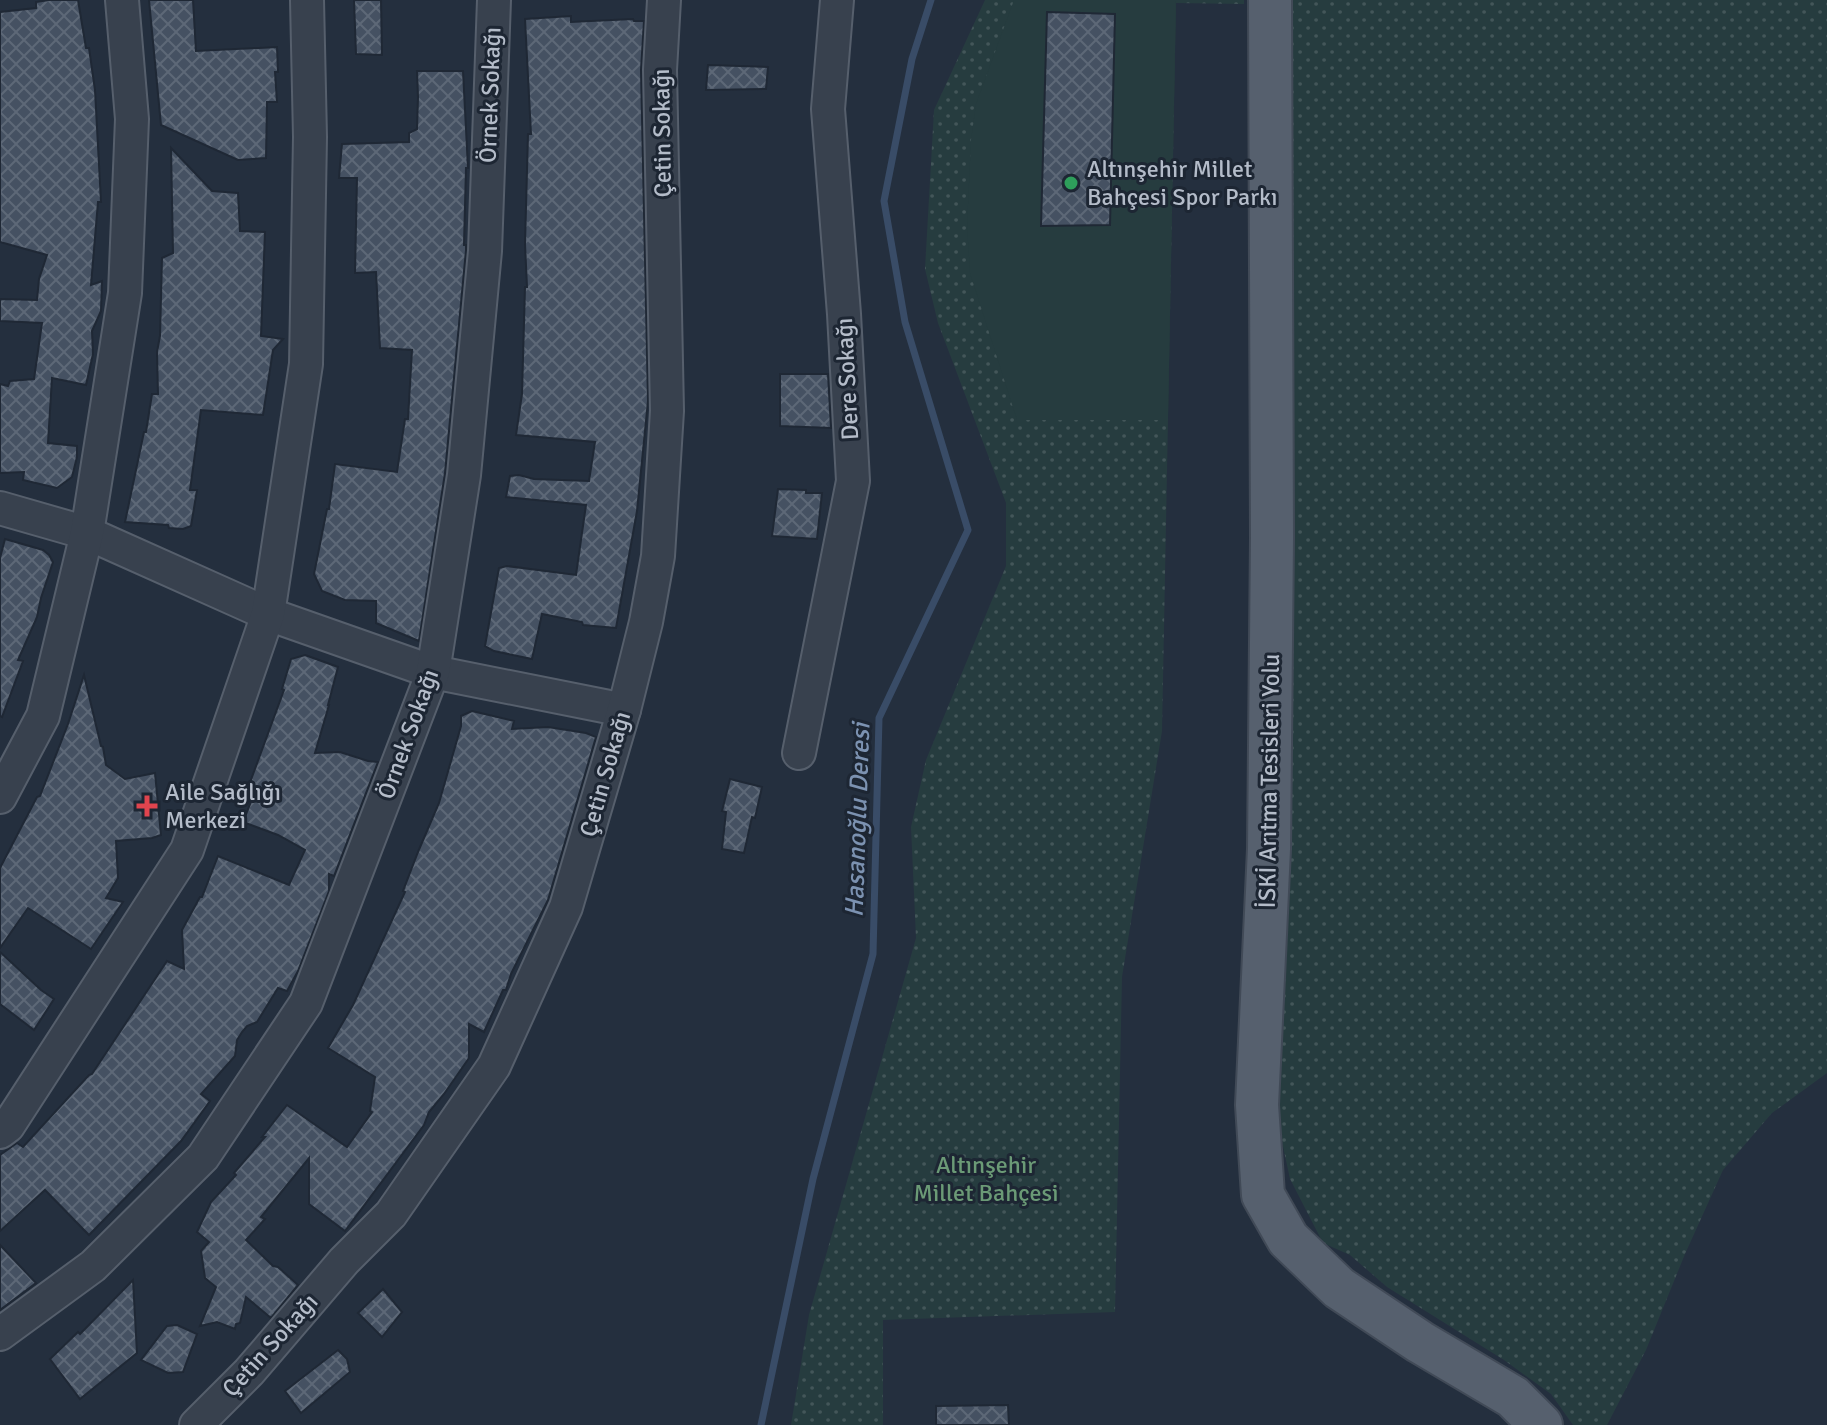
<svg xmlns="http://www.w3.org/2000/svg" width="1827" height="1425" font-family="Signika,sans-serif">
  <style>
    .grass { fill: url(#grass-dots) }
    .pitch { fill: #263c3f }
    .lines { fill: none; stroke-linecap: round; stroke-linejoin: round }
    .stream { stroke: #394c67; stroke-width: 7 }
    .building { fill: url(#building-cross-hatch); stroke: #1f2835; stroke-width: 2 }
    .minor-casing { stroke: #565f6c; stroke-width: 36 }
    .major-casing { stroke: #414a57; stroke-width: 46 }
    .minor { stroke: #38414e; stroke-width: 32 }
    .major { stroke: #56606e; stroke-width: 42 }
    .leisure-dot { fill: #2e9e5b; stroke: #1d2633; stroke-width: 3 }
    .health-dot { fill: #e0444e; stroke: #1d2633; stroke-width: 3 }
    .labels { text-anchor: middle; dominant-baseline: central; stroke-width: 6; stroke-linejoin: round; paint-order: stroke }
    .street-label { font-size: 24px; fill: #b4bcc9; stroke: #1d2633 }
    .poi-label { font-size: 24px; fill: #b4bcc9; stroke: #1d2633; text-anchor: start }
    .park-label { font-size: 24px; fill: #6b9a76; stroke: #1d2633 }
    .water-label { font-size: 26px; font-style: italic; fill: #7c92b1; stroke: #1d2633 }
  </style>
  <defs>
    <pattern id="grass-dots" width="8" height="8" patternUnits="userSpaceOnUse" patternTransform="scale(2)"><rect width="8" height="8" fill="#263c3f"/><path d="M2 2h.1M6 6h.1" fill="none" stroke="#435659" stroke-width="1.8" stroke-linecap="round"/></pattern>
    <pattern id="building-cross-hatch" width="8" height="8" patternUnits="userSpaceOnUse" patternTransform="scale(2)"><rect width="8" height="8" fill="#455162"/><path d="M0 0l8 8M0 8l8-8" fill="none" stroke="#5d6877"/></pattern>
  </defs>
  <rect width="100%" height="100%" fill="#242f3e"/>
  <g class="grass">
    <polygon points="985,0 1244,0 1244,4 1176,3 1162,731 1122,977 1115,1312 883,1320 883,1425 791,1425 809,1315 916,938 911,827 926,760 1006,566 1006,503 938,323 925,269 934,110"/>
    <polygon points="1287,0 1827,0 1827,1073 1772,1113 1723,1170 1685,1254 1646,1350 1607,1425 1573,1425 1551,1394 1504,1360 1387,1287 1350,1255 1323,1243 1290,1179 1279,1128 1278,1067"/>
  </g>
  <polygon class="pitch" points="1014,0 1176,0 1168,420 1017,420 970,273 967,226 971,140 976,104"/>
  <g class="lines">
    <polyline class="stream" points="761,1425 813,1179 873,954 879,718 968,530 905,322 884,201 912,59 931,0"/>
  </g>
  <g class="building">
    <polygon points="49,0 78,0 86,48 89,48 95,90 101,202 98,202 91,285 102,281 101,311 92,331 93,354 86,385 52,378 48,443 77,446 77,457 72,477 57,488 23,480 24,472 0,473 0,384 8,386 10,381 34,379 42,323 0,321 0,299 37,300 39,279 47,255 0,242 0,12 36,8 36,2"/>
    <polygon points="149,0 193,0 196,51 277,47 278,72 275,72 277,102 267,102 266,158 238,160 161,125"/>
    <polygon points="354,0 381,0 382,55 356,54"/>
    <polygon points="1047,12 1115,14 1110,225 1041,226"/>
    <polygon points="571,16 571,22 633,19 634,21 644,21 641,70 648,401 637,511 616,628 583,625 582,622 542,614 532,659 494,651 485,646 499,568 507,566 576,575 586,505 506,497 510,476 519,475 534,479 589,481 595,442 516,435 522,394 525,287 527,287 525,244 528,134 531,134 525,19"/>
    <polygon points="708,65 768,67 766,89 706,90"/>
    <polygon points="417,71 463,71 468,168 466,168 464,245 466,245 466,250 445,473 419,641 376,623 376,601 345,600 322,591 314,574 327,509 329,509 335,464 397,472 405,419 408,419 412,350 380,348 376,272 355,273 357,178 339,178 342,144 409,142 409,133 417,129 418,97"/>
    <polygon points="171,148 212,191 238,193 240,231 265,232 261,336 283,339 273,350 263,415 201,410 190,490 197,490 191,526 183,529 169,528 168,525 125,522 144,432 146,432 152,394 158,394 157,352 160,336 162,258 173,253"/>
    <polygon points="780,374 828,374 831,428 780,426"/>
    <polygon points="778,489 806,490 806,493 822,493 817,539 772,536"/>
    <polygon points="5,539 43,550 49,555 53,562 41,598 37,617 18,660 23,661 2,717 0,716 0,558"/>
    <polygon points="305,655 338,667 328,705 329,705 315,753 340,752 368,761 378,762 334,876 329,874 329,891 298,971 287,991 278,988 257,1022 247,1026 242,1032 237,1040 235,1056 201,1094 210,1101 181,1141 89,1235 45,1190 0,1231 0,1155 17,1143 23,1147 89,1075 92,1074 167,961 184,969 182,930 200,897 202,897 218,856 289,885 305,850 278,835 243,822 252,799 245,796 284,690 282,689 291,659"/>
    <polygon points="84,675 101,746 103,747 106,765 125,779 155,773 161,835 152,838 116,841 118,878 106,898 123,902 91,949 28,908 0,948 0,868 37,797 40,796 68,724"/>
    <polygon points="472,711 514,721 512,729 548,727 586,733 596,737 548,900 511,974 506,990 503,990 484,1032 469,1024 469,1058 444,1094 429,1112 424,1125 345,1231 309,1204 309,1158 261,1217 265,1219 246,1240 273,1266 278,1267 298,1285 271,1318 246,1297 240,1323 236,1324 235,1329 217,1322 200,1326 216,1287 205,1278 201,1251 209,1242 197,1232 211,1202 236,1175 234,1173 265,1137 262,1137 287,1105 347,1147 372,1112 370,1111 375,1077 328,1048 353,1005 405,892 403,891 418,852 439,803 461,726 461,716"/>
    <polygon points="730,779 762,787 755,818 752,817 744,853 722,849 726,812 722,811"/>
    <polygon points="0,952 41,990 54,999 34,1030 0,1004"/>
    <polygon points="0,1245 36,1283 0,1310"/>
    <polygon points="133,1280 137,1353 80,1399 50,1359 78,1332 80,1334"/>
    <polygon points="383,1289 402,1312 382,1337 358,1313"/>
    <polygon points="177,1325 197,1334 183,1372 168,1373 141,1360 167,1326"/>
    <polygon points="338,1350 347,1359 350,1372 301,1413 285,1391"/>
    <polygon points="1008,1405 1009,1425 936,1425 936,1406"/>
  </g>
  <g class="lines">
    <defs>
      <g id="minor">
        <polyline points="0,508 87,533 268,614 433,672 624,710"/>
        <polyline points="799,753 853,481 844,314 828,109 837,0"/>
        <polyline points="0,797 43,716 87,533 125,293 132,119 122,0"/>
        <polyline points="0,1132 8,1126 187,850 268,614 306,364 310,137 307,0"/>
        <polyline points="0,1334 93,1266 203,1157 306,1003 433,672 464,475 485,251 494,0"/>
        <polyline points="196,1425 249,1372 344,1261 391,1214 494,1066 566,907 624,710 646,622 658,556 667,411 660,70 664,0"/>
      </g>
      <polyline id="major" points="1270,0 1272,538 1269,849 1257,1105 1263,1195 1288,1239 1339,1288 1420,1342 1513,1397 1541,1425"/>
    </defs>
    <use href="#minor" class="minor-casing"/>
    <use href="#major" class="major-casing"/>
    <use href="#minor" class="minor"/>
    <use href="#major" class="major"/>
  </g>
  <circle class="leisure-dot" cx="1071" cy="183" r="8"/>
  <path class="health-dot" d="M143 794h8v8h8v8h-8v8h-8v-8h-8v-8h8z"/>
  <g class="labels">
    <g class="street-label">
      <text transform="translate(490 95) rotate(-88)">Örnek Sokağı</text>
      <text transform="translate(662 133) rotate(-91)">Çetin Sokağı</text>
      <text transform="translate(847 379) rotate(-93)">Dere Sokağı</text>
      <text transform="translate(408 734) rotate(-70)">Örnek Sokağı</text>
      <text transform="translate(605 774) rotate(-74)">Çetin Sokağı</text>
      <text transform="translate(1269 781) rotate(-89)">İSKİ Arıtma Tesisleri Yolu</text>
      <text transform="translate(270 1345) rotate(-48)">Çetin Sokağı</text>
    </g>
    <g class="poi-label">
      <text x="1087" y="169">Altınşehir Millet<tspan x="1087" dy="28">Bahçesi Spor Parkı</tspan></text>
      <text x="165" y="792">Aile Sağlığı<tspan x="165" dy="28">Merkezi</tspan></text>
    </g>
    <g class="park-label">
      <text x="986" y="1165">Altınşehir<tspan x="986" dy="28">Millet Bahçesi</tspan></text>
    </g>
    <g class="water-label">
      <text transform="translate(858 820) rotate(-88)">Hasanoğlu Deresi</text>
    </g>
  </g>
</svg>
